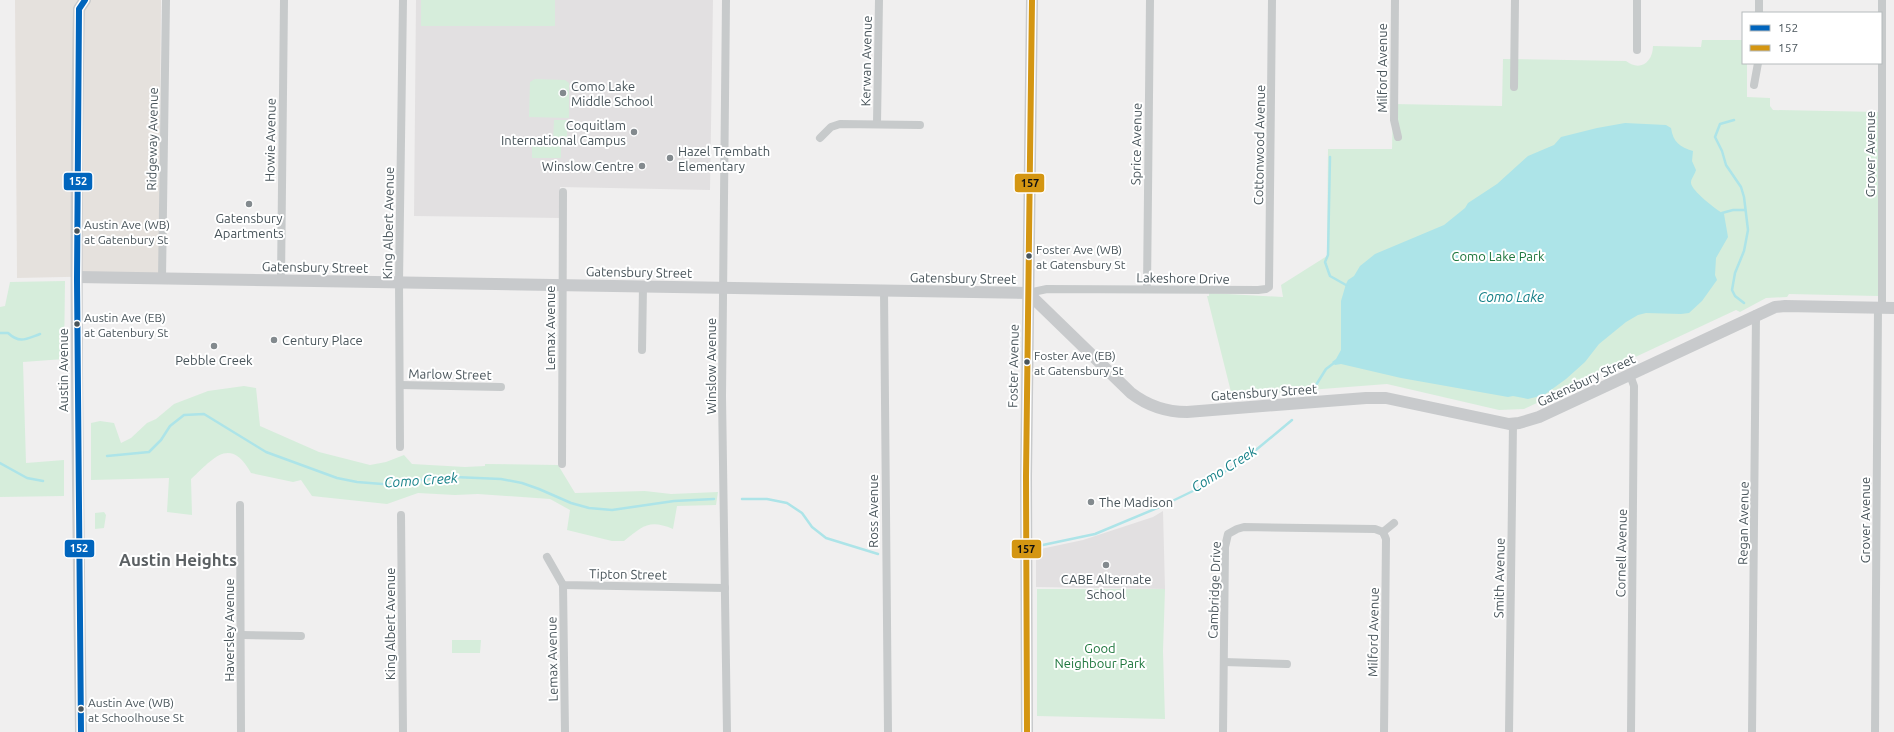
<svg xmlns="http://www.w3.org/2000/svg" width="1894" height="732" font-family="Ubuntu,sans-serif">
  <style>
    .commercial { fill: #e5e1dd }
    .education { fill: #e2e0e1 }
    .green { fill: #d6eddb }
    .water { fill: #ade4e8 }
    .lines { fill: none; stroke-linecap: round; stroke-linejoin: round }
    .stream { stroke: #ade4e8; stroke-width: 2.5 }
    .street { stroke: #c7cacb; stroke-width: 8 }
    .secondary { stroke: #c8cacc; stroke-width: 12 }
    .bus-1-casing { stroke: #fff; stroke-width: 9 }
    .bus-2-casing { stroke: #fff; stroke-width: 9 }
    .bus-1 { stroke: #0065bd; stroke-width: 6 }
    .bus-2 { stroke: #d49612; stroke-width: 6 }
    .poi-dot { fill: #838a8e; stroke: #fff; stroke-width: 1.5 }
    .bus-dot { fill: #48545a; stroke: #fff; stroke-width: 1.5 }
    .labels { text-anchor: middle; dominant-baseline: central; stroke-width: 4; stroke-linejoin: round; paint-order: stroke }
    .bus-label { font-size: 12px; fill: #48545a; stroke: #fff; text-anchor: start }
    .street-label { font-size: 13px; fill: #48545a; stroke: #fff }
    .poi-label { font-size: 13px; fill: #48545a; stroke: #fff; text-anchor: start }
    .park-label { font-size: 13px; fill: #1e763d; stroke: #fff }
    .water-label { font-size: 14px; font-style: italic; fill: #168188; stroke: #fff }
    .district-label { font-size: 17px; font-weight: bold; fill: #5b6063; stroke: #fff }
    .line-badge { stroke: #fff; stroke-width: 1.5 }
    .badge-label { font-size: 11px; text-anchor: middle; font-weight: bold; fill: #fff }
    .pale-badge-label { font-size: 11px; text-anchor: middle; font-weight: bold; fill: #111 }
  </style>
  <rect width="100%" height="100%" fill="#f0efef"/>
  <polygon class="commercial" points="15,0 161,0 159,275 17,278"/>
  <g class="education">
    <polygon points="416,0 713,0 710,190 560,187 560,218 414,216"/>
    <polygon points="1163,511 1165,589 1036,587 1036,550 1083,540 1153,517"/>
  </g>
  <g class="green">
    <rect x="421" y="0" width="134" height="26"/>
    <path d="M1702,40H1743V63H1747V97L1770,98V106L1773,110L1880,112L1878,296L1789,294L1787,297L1766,298L1740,312L1736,310L1524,409L1499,410L1387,384L1232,396L1207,296H1209V293L1283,297L1281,285L1327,256L1328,149H1392L1393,104L1502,106L1503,59L1626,61C1640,72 1653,62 1653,46L1701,47Z"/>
    <polygon points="535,79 565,80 569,83 569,118 529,117 530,82"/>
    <polygon points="554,120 567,120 567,143 553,143"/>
    <polygon points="534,144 561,145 561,158 532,158 532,147"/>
    <polygon points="65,281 64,359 23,362 26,463 64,460 64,496 0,497 0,307 5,306 10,282"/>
    <path d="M244,386L256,388L260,426L319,452L370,465L386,462L404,455L412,464L465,467L485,466V464L558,465L575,493L645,491L671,494L718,492L716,505L677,506L673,529C649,519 643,526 624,541H612L567,530L570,510L550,499L478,494L455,495L418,493L387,504L312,496L301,480L293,482L251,473C230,435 213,459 191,479L192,515L167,512L169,478L91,480V423L100,421L114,423L121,443L131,438L147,423L156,419L174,404L208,391Z"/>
    <polygon points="104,512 106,515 104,528 95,529 95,513"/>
    <polygon points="1037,589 1165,589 1163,651 1165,719 1037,716"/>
    <polygon points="452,640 481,640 480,653 452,653"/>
  </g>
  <path class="water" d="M1625,123L1666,125L1671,128C1673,142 1680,147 1693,151L1692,161L1696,170C1695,174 1691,179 1691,182C1690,190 1717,210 1724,214L1728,237L1716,258L1715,275L1717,280L1702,301L1689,313L1681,314L1646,313L1638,315L1626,322L1599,344L1585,362L1566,379L1544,395L1528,399L1513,396L1508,397L1401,378L1341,364L1335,365L1332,362L1336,359L1341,350V301L1346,284L1348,280L1354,276L1360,266L1375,254L1444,225L1465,208L1468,203L1497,184L1528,156L1554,145L1561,137L1597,128Z"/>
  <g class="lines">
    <g class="stream">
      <polyline points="1734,120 1720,124 1715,137 1722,151 1726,165 1741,187 1744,197 1748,230 1744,251 1735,273 1732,290 1735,296 1744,303"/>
      <polyline points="1330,157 1328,255 1325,262 1330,276 1346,285"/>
      <polyline points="1722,213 1733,210 1745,210"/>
      <path d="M0,333H8C20,344 26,339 40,334"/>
      <polyline points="1316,385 1326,369 1334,363"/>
      <polyline points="107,456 149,452 161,440 170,426 184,415 204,414 266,452 337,478 357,482 395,485 432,478 454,477 501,479 522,483 539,489 571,503 589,508 612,510 674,501 714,499"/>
      <polyline points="0,463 27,478 43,481"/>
      <polyline points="742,499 767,499 787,503 802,513 812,527 826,538 878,554"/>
      <polyline points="1038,546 1095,534 1162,506 1195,490 1245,459 1292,420"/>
    </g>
    <g class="street">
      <polyline points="726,0 722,396 727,732"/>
      <polyline points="1395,0 1394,120 1398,137"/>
      <polyline points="1882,0 1882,307"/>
      <polyline points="1759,13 1759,0"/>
      <polyline points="1637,50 1637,0"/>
      <polyline points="1754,85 1758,63"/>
      <polyline points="1514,87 1515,0"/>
      <polyline points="877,123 879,0"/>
      <polyline points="820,138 831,127 840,124 920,125"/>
      <polyline points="162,278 166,0"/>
      <polyline points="281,280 284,0"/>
      <polyline points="1147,289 1150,0"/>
      <polyline points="884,291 888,732"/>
      <polyline points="1028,293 1047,289 1258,290 1266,289 1269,287 1272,0"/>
      <polyline points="642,350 643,286"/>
      <polyline points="1630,375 1634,386 1631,732"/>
      <polyline points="400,385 501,387"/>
      <polyline points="400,447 399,282 403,0"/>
      <polyline points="562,464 563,192"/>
      <polyline points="240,505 241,732"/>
      <polyline points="401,515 403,732"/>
      <polyline points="1383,532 1386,539 1384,732"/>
      <polyline points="1383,532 1394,523"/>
      <polyline points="547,557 563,585 725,588"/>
      <polyline points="563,585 565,732"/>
      <polyline points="241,635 301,636"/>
      <polyline points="1224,662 1287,664"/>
      <polyline points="1223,732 1225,547 1228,534 1237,529 1244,527 1375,529 1383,532"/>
      <polyline points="1509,732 1513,424"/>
      <polyline points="1752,732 1756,314"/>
      <polyline points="1875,732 1878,307"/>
    </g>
    <g class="secondary">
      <path d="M77,277L1028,293L1131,393C1148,406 1166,412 1187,412L1366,398H1386L1509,424L1519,423L1539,417L1775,307L1785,306L1894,308"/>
      <path d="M81,732C78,491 74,250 79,9L85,0"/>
      <polyline points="1027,732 1026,476 1032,0"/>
    </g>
    <defs>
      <polyline id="bus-1" points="81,732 77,280 79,9 85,0"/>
      <polyline id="bus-2" points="1027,732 1026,476 1032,0"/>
    </defs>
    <use href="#bus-1" class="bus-1-casing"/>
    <use href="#bus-2" class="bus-2-casing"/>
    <use href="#bus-1" class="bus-1"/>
    <use href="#bus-2" class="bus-2"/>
  </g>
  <g class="poi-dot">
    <circle cx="563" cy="93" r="4"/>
    <circle cx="634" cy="132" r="4"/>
    <circle cx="670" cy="158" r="4"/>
    <circle cx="642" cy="166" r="4"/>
    <circle cx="249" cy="204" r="4"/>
    <circle cx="274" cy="340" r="4"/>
    <circle cx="214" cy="346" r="4"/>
    <circle cx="1091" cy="502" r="4"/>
    <circle cx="1106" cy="565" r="4"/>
  </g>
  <g class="bus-dot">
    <circle cx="77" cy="231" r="3.5"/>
    <circle cx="1029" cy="256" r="3.5"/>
    <circle cx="77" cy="324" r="3.5"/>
    <circle cx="1027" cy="362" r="3.5"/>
    <circle cx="81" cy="709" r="3.5"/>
  </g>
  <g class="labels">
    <g class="bus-label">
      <text x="84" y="224">Austin Ave (WB)<tspan x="84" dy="15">at Gatenbury St</tspan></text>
      <text x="1036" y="249">Foster Ave (WB)<tspan x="1036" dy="15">at Gatensbury St</tspan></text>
      <text x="84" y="317">Austin Ave (EB)<tspan x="84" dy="15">at Gatenbury St</tspan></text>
      <text x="1034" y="355">Foster Ave (EB)<tspan x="1034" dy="15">at Gatensbury St</tspan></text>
      <text x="88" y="702">Austin Ave (WB)<tspan x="88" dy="15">at Schoolhouse St</tspan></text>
    </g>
    <g class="street-label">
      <text transform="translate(866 61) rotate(-89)">Kerwan Avenue</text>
      <text transform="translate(1382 68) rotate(-90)">Milford Avenue</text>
      <text transform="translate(152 139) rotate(-89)">Ridgeway Avenue</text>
      <text transform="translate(270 140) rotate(-89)">Howie Avenue</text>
      <text transform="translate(1136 144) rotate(-89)">Sprice Avenue</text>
      <text transform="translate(1259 145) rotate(-89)">Cottonwood Avenue</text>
      <text transform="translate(1870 154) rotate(-90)">Grover Avenue</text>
      <text transform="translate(388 223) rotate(-89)">King Albert Avenue</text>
      <text transform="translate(315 267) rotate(1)">Gatensbury Street</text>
      <text transform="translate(639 272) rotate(1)">Gatensbury Street</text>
      <text transform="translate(963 278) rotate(1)">Gatensbury Street</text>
      <text transform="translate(1183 278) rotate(1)">Lakeshore Drive</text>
      <text transform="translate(550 328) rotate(-90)">Lemax Avenue</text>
      <text transform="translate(711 366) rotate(-90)">Winslow Avenue</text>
      <text transform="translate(1013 366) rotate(-89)">Foster Avenue</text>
      <text transform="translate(63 370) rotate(-90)">Austin Avenue</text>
      <text transform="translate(450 374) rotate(1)">Marlow Street</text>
      <text transform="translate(1586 380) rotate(-25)">Gatensbury Street</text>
      <text transform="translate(1264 392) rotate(-4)">Gatensbury Street</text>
      <text transform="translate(873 511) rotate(-90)">Ross Avenue</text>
      <text transform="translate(1865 520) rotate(-90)">Grover Avenue</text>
      <text transform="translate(1743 523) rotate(-89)">Regan Avenue</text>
      <text transform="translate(1621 553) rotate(-89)">Cornell Avenue</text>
      <text transform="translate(628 574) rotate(1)">Tipton Street</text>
      <text transform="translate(1499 578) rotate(-89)">Smith Avenue</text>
      <text transform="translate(1214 590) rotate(-88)">Cambridge Drive</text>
      <text transform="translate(390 624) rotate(-90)">King Albert Avenue</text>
      <text transform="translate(229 630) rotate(-90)">Haversley Avenue</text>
      <text transform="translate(1373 632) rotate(-89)">Milford Avenue</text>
      <text transform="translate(552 659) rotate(-91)">Lemax Avenue</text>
    </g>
    <g class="poi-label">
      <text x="571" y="86">Como Lake<tspan x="571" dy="15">Middle School</tspan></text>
      <text x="626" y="125" text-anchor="end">Coquitlam<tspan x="626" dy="15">International Campus</tspan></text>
      <text x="678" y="151">Hazel Trembath<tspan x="678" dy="15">Elementary</tspan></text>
      <text x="634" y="166" text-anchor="end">Winslow Centre</text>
      <text x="249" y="218" text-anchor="middle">Gatensbury<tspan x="249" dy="15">Apartments</tspan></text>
      <text x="282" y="340">Century Place</text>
      <text x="214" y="360" text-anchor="middle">Pebble Creek</text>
      <text x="1099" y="502">The Madison</text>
      <text x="1106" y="579" text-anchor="middle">CABE Alternate<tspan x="1106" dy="15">School</tspan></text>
    </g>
    <g class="park-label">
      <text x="1498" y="256">Como Lake Park</text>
      <text x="1100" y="648">Good<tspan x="1100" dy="15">Neighbour Park</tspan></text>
    </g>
    <g class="water-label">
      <text x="1511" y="297">Como Lake</text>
      <text transform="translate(1224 469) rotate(-32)">Como Creek</text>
      <text transform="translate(421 480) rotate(-4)">Como Creek</text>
    </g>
    <g class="district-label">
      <text x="178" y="559">Austin Heights</text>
    </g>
  </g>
  <g class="line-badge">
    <rect x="63" y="172" width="30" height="19" rx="4" fill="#0065bd"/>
    <rect x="1014" y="173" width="31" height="20" rx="4" fill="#d49612"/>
    <rect x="64" y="539" width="31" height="19" rx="4" fill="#0065bd"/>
    <rect x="1011" y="539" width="31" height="20" rx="4" fill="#d49612"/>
  </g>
  <g class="badge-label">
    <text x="78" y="185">152</text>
    <text x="79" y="552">152</text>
  </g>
  <g class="pale-badge-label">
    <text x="1030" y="187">157</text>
    <text x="1026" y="553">157</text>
  </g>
  <rect x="1742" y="12" width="140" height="52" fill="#ffffff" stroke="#b6bbbd"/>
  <rect x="1750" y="25" width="20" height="6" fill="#0065bd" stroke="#b6bbbd"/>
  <text x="1778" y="32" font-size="12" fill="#48545a">152</text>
  <rect x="1750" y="45" width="20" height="6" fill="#d49612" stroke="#b6bbbd"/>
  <text x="1778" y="52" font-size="12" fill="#48545a">157</text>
</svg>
